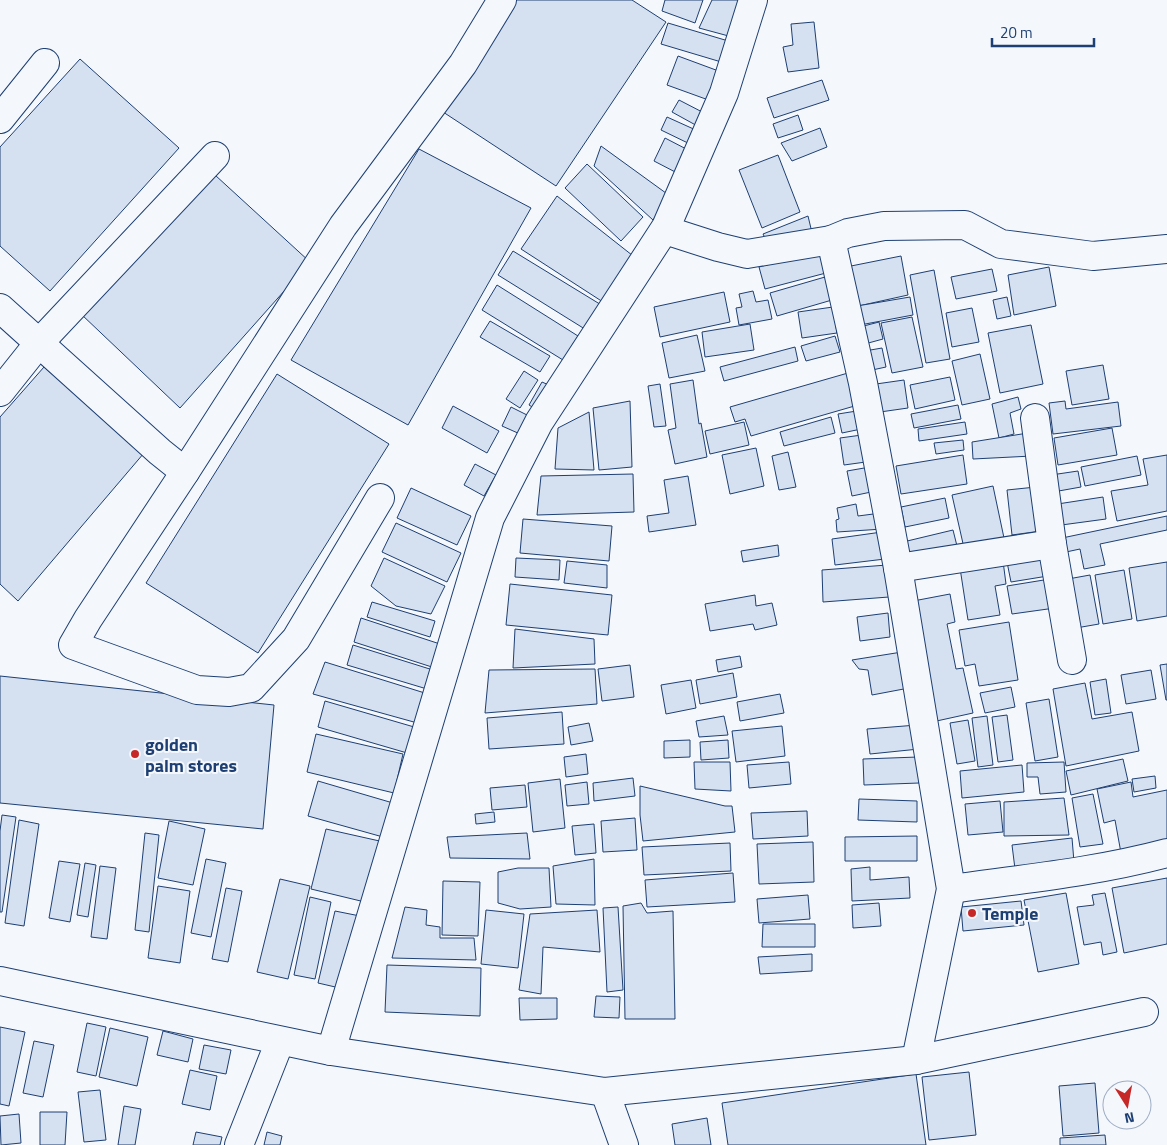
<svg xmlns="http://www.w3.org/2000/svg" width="1167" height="1145" font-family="'Titillium Web',sans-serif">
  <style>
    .building { fill: #d5e0f0; stroke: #1d3f73 }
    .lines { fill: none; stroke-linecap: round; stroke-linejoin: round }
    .minor-casing { stroke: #1d3f73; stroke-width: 30 }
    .minor { stroke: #f4f7fb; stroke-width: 28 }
    .poi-dot { fill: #c62828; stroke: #f4f7fb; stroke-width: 2 }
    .labels { text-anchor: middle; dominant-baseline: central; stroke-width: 4; stroke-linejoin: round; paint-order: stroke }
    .poi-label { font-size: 18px; font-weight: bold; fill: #1d3f73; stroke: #f4f7fb; text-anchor: start }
  </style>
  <rect width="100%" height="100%" fill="#f4f7fb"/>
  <g class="building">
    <polygon points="514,0 632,0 666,22 556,186 440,110"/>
    <polygon points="665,0 703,0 695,23 662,11"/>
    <polygon points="712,0 746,0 736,38 699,28"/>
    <polygon points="814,22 819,68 788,72 783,47 793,45 791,24"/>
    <polygon points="668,23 735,43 728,64 661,44"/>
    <polygon points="678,56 724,73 714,102 667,85"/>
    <polygon points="80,59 179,148 50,291 0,246 0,147"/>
    <polygon points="822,80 829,100 774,118 767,98"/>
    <polygon points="679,100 708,115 701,128 672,112"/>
    <polygon points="798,115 803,130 778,138 773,124"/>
    <polygon points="667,117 698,131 692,145 661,130"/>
    <polygon points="820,128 827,147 792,161 781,143"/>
    <polygon points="665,138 692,152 681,175 654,161"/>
    <polygon points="601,146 670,196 653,220 594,166"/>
    <polygon points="419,149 531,208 408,425 291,360"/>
    <polygon points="778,155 800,212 762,228 739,170"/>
    <polygon points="587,164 643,217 621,241 565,188"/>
    <polygon points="215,175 310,262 180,408 81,314"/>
    <polygon points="557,196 637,259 603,302 521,249"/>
    <polygon points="808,216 814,241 770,248 763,234"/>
    <polygon points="513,251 603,306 588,331 498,275"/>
    <polygon points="820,251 826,273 765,289 759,267"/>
    <polygon points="901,256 908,295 854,307 846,267"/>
    <polygon points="1049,267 1056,306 1014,315 1008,275"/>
    <polygon points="992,269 997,291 956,299 951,277"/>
    <polygon points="934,270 950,359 926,363 910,275"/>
    <polygon points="825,277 832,300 777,316 770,293"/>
    <polygon points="497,285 578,336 563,360 482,310"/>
    <polygon points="753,291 756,302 768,300 772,319 739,325 736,308 742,307 739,294"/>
    <polygon points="724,292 730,322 660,337 654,307"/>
    <polygon points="910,297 913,315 860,325 857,306"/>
    <polygon points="1007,297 1011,316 997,319 993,300"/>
    <polygon points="833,307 837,333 802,338 798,312"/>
    <polygon points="972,308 979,342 952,347 946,313"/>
    <polygon points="912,317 923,367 892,373 881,323"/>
    <polygon points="490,321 550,356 540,372 480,337"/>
    <polygon points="879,322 883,339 861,345 856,328"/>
    <polygon points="750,324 754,350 705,357 702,332"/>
    <polygon points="1031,325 1043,384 1000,393 988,333"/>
    <polygon points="697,335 705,371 669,378 662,343"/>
    <polygon points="835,336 840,352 806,361 801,346"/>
    <polygon points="795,347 798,361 724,381 720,367"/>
    <polygon points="882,348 886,367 863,372 859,352"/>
    <polygon points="980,354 990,399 962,405 952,361"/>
    <polygon points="1103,365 1109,399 1072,405 1066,371"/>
    <polygon points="44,367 144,453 18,601 0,584 0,417"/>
    <polygon points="524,371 538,380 520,408 506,399"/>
    <polygon points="848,373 858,405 751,436 745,419 735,422 730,407"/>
    <polygon points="277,374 389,444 258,653 146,583"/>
    <polygon points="950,377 955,400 915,409 910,385"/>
    <polygon points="693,380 699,424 701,423 707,457 675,464 668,430 676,428 670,384"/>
    <polygon points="904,380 908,408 880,412 876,384"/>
    <polygon points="542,382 551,386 537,410 529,405"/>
    <polygon points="660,384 666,426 654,427 648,386"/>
    <polygon points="1018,397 1021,409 1010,413 1014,434 999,438 992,404"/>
    <polygon points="630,401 632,467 599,470 593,408"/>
    <polygon points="1065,401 1066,409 1118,402 1121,426 1053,434 1049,403"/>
    <polygon points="958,405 961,419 914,428 911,414"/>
    <polygon points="453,406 499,431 487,453 442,428"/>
    <polygon points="511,407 529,416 520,434 502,426"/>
    <polygon points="863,410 866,428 842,433 838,414"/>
    <polygon points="589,412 594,470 555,469 558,428"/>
    <polygon points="831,417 835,433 784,446 780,432"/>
    <polygon points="744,422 749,445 710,454 705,431"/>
    <polygon points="965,422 967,434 919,441 918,429"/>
    <polygon points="1112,428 1117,455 1058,465 1054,438"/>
    <polygon points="1028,433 1032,456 973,459 972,442"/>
    <polygon points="869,434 873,461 844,465 840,438"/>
    <polygon points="963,440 964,450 936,454 934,443"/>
    <polygon points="756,448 764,486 730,494 722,455"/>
    <polygon points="788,452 796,487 779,490 772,456"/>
    <polygon points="963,455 967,484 901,494 896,466"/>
    <polygon points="1167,455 1167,511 1117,521 1111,491 1148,485 1143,459"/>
    <polygon points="1137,456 1141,475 1085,486 1081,467"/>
    <polygon points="475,464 496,475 484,496 464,485"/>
    <polygon points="870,467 876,491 852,496 847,471"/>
    <polygon points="1078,471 1081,487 1053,492 1051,475"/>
    <polygon points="633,474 634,512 537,515 541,476"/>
    <polygon points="688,476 696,525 649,532 647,516 669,513 664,480"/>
    <polygon points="993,486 1004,538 964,548 952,495"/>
    <polygon points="1036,487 1041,531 1012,535 1007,490"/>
    <polygon points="411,488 471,516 457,545 397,518"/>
    <polygon points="1103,497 1106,519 1054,526 1051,505"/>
    <polygon points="945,498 949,518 905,527 901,507"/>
    <polygon points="856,504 858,516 881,513 883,529 837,532 836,520 839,519 837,508"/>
    <polygon points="1167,516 1167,530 1100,544 1105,565 1084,569 1080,549 1066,552 1062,538"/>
    <polygon points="523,519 612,526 609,561 520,553"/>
    <polygon points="396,523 461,553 447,582 382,552"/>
    <polygon points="953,530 959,554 908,562 903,542"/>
    <polygon points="882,532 885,559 835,565 832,539"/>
    <polygon points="778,545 779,556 743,562 741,551"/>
    <polygon points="1049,549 1054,575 1011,582 1006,557"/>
    <polygon points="384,558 445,586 431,614 396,606 371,586"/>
    <polygon points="516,558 560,560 559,580 515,577"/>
    <polygon points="567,561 607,565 607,588 564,583"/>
    <polygon points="1003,561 1006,584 995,586 1000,615 968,620 960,568"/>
    <polygon points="1167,562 1167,616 1137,621 1129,568"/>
    <polygon points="887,565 889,597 823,602 822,570"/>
    <polygon points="1124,570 1132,619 1103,624 1095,575"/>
    <polygon points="1090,575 1099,624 1076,628 1068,579"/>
    <polygon points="1050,579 1055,608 1012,614 1007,586"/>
    <polygon points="510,584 612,595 608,635 506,625"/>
    <polygon points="950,594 955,622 947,624 956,669 963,668 973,713 932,722 908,602"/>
    <polygon points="755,595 756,606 772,603 777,625 755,630 753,624 710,631 705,604"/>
    <polygon points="372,602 435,621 430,637 367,617"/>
    <polygon points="888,613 890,637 860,641 857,617"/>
    <polygon points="361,618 443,645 435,668 354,642"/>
    <polygon points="1009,622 1018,680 979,686 975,664 965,666 959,630"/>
    <polygon points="515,629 594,639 595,664 513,668"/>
    <polygon points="353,645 433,670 427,689 347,665"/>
    <polygon points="902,652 909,688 872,695 868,670 859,669 852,660"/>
    <polygon points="740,656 742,667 718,672 716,660"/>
    <polygon points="325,662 428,694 421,724 313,694"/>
    <polygon points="1167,664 1167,700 1166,700 1160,665"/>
    <polygon points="630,665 634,697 602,701 598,669"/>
    <polygon points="595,669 597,704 485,713 489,670"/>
    <polygon points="1151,670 1156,699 1126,704 1121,675"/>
    <polygon points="733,673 737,697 700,704 696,680"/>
    <polygon points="0,676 274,705 263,829 0,803"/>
    <polygon points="1106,679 1111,713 1095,715 1090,682"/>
    <polygon points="691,680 696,708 666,714 661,685"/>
    <polygon points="1085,683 1092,719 1132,712 1139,751 1066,766 1053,689"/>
    <polygon points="1011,687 1015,707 985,713 980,693"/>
    <polygon points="780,694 784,713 740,721 737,702"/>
    <polygon points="1049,699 1058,757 1035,761 1026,703"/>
    <polygon points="325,701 421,729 414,755 318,727"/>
    <polygon points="562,712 564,744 489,749 487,718"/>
    <polygon points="1007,715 1013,760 998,762 992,717"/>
    <polygon points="724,716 728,735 699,737 696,721"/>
    <polygon points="987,716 993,765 978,767 972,718"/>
    <polygon points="968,720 975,761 957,764 950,723"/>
    <polygon points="589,723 593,741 571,745 568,727"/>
    <polygon points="917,725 919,749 870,754 867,729"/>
    <polygon points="782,726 785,756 736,762 732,731"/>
    <polygon points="316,734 403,754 394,793 307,772"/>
    <polygon points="690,740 690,757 664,758 664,741"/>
    <polygon points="728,740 729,758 701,760 700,742"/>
    <polygon points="586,754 588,774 566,777 564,757"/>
    <polygon points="918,757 919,783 864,785 863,759"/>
    <polygon points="1123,759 1128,781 1071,795 1066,771"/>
    <polygon points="694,762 730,762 731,791 695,789"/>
    <polygon points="789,762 791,784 749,788 747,765"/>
    <polygon points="1064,762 1066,792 1040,794 1038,777 1027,777 1027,763"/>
    <polygon points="1022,765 1024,792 962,798 960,771"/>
    <polygon points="1155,776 1156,788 1134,792 1132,779"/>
    <polygon points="633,778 635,796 594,801 593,783"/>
    <polygon points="560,779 565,828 533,832 528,783"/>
    <polygon points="318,781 393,803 383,837 308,816"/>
    <polygon points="587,782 589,804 567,806 565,785"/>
    <polygon points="1131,782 1133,797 1167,790 1167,844 1121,853 1115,820 1104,823 1097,789"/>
    <polygon points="525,785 527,807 492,810 490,788"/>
    <polygon points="640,786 725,806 732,806 735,832 643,841 640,815"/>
    <polygon points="1093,794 1103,844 1080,847 1072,798"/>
    <polygon points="1064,798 1069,835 1004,836 1004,802"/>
    <polygon points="859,799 917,801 917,822 858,820"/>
    <polygon points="1000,801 1003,832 968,835 965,804"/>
    <polygon points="807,811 808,836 753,839 751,813"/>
    <polygon points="494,812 495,822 476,824 475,814"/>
    <polygon points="2,815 16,817 2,912 0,912 0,831"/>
    <polygon points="635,818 637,850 603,852 601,821"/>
    <polygon points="19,820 39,824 24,926 5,923"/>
    <polygon points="169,821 205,829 193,885 158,878"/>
    <polygon points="594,824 596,853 575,855 572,826"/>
    <polygon points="326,829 384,842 369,903 311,889"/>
    <polygon points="145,833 159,835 149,932 135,930"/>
    <polygon points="527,833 530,859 450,858 447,837"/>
    <polygon points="917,836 917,861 845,861 845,837"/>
    <polygon points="1072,838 1074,862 1015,869 1012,845"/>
    <polygon points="813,842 814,882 759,884 757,844"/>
    <polygon points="730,843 731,871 644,875 642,847"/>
    <polygon points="206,859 226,863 211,937 191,933"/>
    <polygon points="594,859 595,905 556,904 553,866"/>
    <polygon points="59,861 80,864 70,922 49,918"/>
    <polygon points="85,863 96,865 88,917 77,915"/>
    <polygon points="100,866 116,868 107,939 91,937"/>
    <polygon points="870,867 870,880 909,877 910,898 852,901 851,869"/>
    <polygon points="518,868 549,868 551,907 520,909 498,903 498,872"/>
    <polygon points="733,873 735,902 647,907 645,880"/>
    <polygon points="1167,878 1167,944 1124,953 1112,888"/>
    <polygon points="280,879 310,886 288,979 257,972"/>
    <polygon points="443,881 480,882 478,936 442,935"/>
    <polygon points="158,886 190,891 180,963 148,958"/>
    <polygon points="226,888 242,891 228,962 212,959"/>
    <polygon points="1066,893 1079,964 1038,972 1024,900"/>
    <polygon points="1105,893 1117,952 1103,955 1101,942 1084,945 1077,907 1094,905 1092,895"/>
    <polygon points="808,895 810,919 759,923 757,899"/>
    <polygon points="310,897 331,902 315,979 294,975"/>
    <polygon points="1021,901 1024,925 963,931 961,907"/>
    <polygon points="641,903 647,913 673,911 675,1019 625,1019 623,906"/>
    <polygon points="879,903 881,926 853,928 852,905"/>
    <polygon points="405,907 427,910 426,925 440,927 440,938 474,938 476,960 392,958"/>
    <polygon points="618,907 623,990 607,992 603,908"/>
    <polygon points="486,910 524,914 518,968 481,964"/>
    <polygon points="597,910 600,952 543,947 541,994 519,990 530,914"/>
    <polygon points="335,911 360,916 344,989 318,983"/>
    <polygon points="763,924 815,924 815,947 762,947"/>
    <polygon points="812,954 812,971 760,974 758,957"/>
    <polygon points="387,965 481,968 480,1016 385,1012"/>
    <polygon points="596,996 620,997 619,1018 594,1017"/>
    <polygon points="519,998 557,998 557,1019 520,1020"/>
    <polygon points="87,1023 106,1027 96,1076 77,1072"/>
    <polygon points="0,1027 25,1032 9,1106 0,1104"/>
    <polygon points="110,1028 148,1037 137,1086 99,1077"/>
    <polygon points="163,1031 193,1039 188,1062 157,1055"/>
    <polygon points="34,1041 54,1045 43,1097 23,1093"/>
    <polygon points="204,1045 231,1050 226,1074 199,1069"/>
    <polygon points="190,1070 217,1076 210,1110 182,1104"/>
    <polygon points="969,1072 976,1135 929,1140 922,1077"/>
    <polygon points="916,1074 926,1145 728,1145 722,1103"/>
    <polygon points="1095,1083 1099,1133 1063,1136 1059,1086"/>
    <polygon points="100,1090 106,1140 84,1142 78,1092"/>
    <polygon points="124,1106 141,1109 135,1145 118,1145"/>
    <polygon points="40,1112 67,1112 65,1145 40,1145"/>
    <polygon points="19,1114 21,1143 1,1145 0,1116"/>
    <polygon points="707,1118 711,1145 675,1145 672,1124"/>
    <polygon points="196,1132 222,1137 220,1145 193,1145"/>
    <polygon points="267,1132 282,1136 280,1145 264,1145"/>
    <polygon points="1105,1135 1106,1145 1060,1145 1060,1138"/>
  </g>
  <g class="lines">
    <defs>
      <g id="minor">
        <polyline points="0,119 45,63"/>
        <polyline points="665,230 718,247 747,254 831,240 863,383 898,568 951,889 916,1060"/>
        <polyline points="831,240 848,233 884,226 965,225 1001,244 1093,256 1167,249"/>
        <polyline points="0,308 160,452 185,472"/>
        <polyline points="0,392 39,343 215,156"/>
        <polyline points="1035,418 1052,544 1072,660"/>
        <polyline points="380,498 296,639 251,688 229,692 197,690 73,645 88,619 185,472 343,226 463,64 502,0"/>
        <polyline points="898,568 1052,544"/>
        <path d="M951,889C1023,879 1096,872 1167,853"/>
        <polyline points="0,981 331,1051 605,1092 916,1060 1144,1012"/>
        <polyline points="331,1051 490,518 539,422 666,227 724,93 753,0"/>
        <polyline points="605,1092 624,1145"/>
        <polyline points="239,1145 280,1041"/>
      </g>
    </defs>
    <use href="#minor" class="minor-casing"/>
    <use href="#minor" class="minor"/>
  </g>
  <g class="poi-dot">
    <circle cx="135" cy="754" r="5"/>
    <circle cx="972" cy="913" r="5"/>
  </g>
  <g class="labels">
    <g class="poi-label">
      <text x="145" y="744">golden<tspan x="145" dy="21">palm stores</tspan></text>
      <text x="982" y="913">Temple</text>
    </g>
  </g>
  <g transform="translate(1127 1105) rotate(169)"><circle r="24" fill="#f4f7fb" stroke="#9eadc5"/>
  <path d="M0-4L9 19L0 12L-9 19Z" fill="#c62828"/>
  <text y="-8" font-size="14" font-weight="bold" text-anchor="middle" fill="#1d3f73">N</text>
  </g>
  <path d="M992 38v8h102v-8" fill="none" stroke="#1d3f73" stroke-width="2.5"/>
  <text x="1000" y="38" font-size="15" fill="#1d3f73" stroke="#f4f7fb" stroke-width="4" paint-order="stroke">20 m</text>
</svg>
